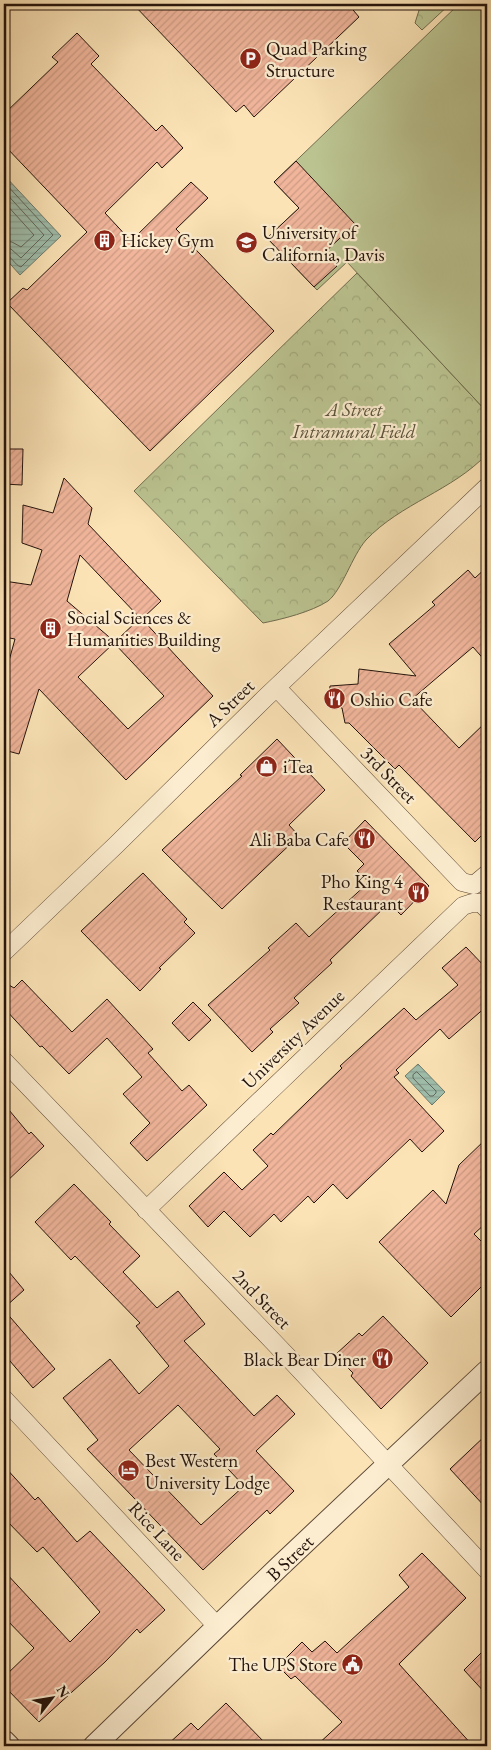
<svg xmlns="http://www.w3.org/2000/svg" width="491" height="1750" font-family="'EB Garamond',serif">
  <style>
    .park { fill: url(#park-crowns); stroke: #706c4e }
    .pitch { fill: #bbc491; stroke: #706c4e }
    .water { fill: url(#water-rules); stroke: #6e7a6c }
    .lines { fill: none; stroke-linecap: round; stroke-linejoin: round }
    .shore { stroke: #62685c; stroke-width: 1 }
    .building { fill: url(#building-hatch); stroke: #24130b; fill-rule: evenodd }
    .minor-casing { stroke: #5a4736; stroke-width: 19 }
    .tertiary-casing { stroke: #5a4736; stroke-width: 23 }
    .minor { stroke: #fcedd0; stroke-width: 18 }
    .tertiary { stroke: #fcedd0; stroke-width: 21 }
    .labels { text-anchor: middle; dominant-baseline: central; stroke-width: 4.5; stroke-linejoin: round; paint-order: stroke }
    .poi-label { font-size: 19px; fill: #24130b; stroke: #fcedd0; text-anchor: start }
    .park-label { font-size: 19px; font-style: italic; fill: #59513a; stroke: #fcedd0 }
    .street-label { font-size: 19px; fill: #24130b; stroke: #fcedd0 }
  </style>
  <defs>
    <pattern id="park-crowns" width="20" height="18" patternUnits="userSpaceOnUse" patternTransform="scale(1.25)"><rect width="20" height="18" fill="#bbc491"/><path d="M2 6a3 3 0 1 1 6 0M12 15a3 3 0 1 1 6 0" fill="none" stroke="#a1a87c"/></pattern>
    <pattern id="water-rules" width="6" height="5" patternUnits="userSpaceOnUse" patternTransform="scale(1.25)"><rect width="6" height="5" fill="#9fbeac"/><path d="M0 2.5h6" fill="none" stroke="#89a293"/></pattern>
    <pattern id="building-hatch" width="6" height="6" patternUnits="userSpaceOnUse" patternTransform="scale(1.25)"><rect width="6" height="6" fill="#f0b59b"/><path d="M-1 1l2-2M0 6l6-6M5 7l2-2" fill="none" stroke="#ce9b84"/></pattern>
  </defs>
  <rect width="100%" height="100%" fill="#fbe3b6"/>
  <filter id="stains"><feTurbulence type="fractalNoise" baseFrequency=".004" numOctaves="4"/><feColorMatrix values="0 0 0 0 .2 0 0 0 0 .09 0 0 0 0 .02 0 0 0 .5 -.17"/></filter>
  <radialGradient id="worn" r=".72"><stop offset=".6" stop-color="#630" stop-opacity="0"/><stop offset="1" stop-color="#630" stop-opacity=".3"/></radialGradient>
  <g class="park">
    <polygon points="421,4 450,4 422,30 415,23"/>
    <path d="M357,273L487,412V454C452,491 401,503 366,540C352,556 342,590 328,601C311,612 283,619 263,623L134,491Z"/>
  </g>
  <polygon class="pitch" points="459,4 487,4 487,412 347,262 317,290 267,238 299,208 274,182"/>
  <g class="water">
    <polygon points="4,175 61,236 20,275 4,257"/>
    <polygon points="418,1064 445,1092 432,1105 405,1076"/>
  </g>
  <g class="lines">
    <g class="shore">
      <path d="M4,182L53,235L21,267C14,265 12,255 4,255"/>
      <polyline points="4,191 44,235 21,258 11,249 4,248"/>
      <polyline points="4,202 34,235 21,247 12,242 4,241"/>
      <polygon points="417,1072 436,1091 436,1093 433,1096 430,1096 413,1078 413,1075"/>
    </g>
  </g>
  <g class="building">
    <polygon points="133,4 348,4 359,17 254,117 244,105 236,112"/>
    <polygon points="77,33 99,56 91,64 156,131 162,125 183,148 162,168 157,162 105,213 131,241 191,182 208,198 176,229 274,331 150,451 7,303 23,288 27,290 87,232 4,145 4,114 58,62 52,57"/>
    <polygon points="296,161 355,224 324,253 337,266 314,287 267,238 299,208 274,182"/>
    <polygon points="4,449 23,449 22,485 4,484"/>
    <path d="M64,478L92,508L88,524L161,601L142,619L213,696L126,780L39,689L19,754L4,750V679L15,639L4,637V581L31,585L42,550L22,543L23,505L53,513ZM80,555L140,618L115,642L67,601ZM114,643L164,696L128,729L78,677Z"/>
    <polygon points="487,567 487,663 473,647 412,699 459,748 487,721 487,830 475,842 399,765 395,769 349,723 345,723 342,708 328,704 330,686 358,684 359,669 416,676 389,644 435,605 432,602 468,570 475,578"/>
    <polygon points="277,739 325,790 289,825 299,836 222,909 162,850 242,776 240,775"/>
    <polygon points="365,820 429,886 401,915 389,903 330,960 332,963 294,998 299,1003 270,1029 273,1032 252,1052 208,1005 270,950 268,948 296,923 309,937 369,882 357,871 364,864 343,843"/>
    <polygon points="143,873 187,919 184,922 195,933 159,968 161,969 140,991 81,931"/>
    <polygon points="466,947 487,969 487,1006 449,1039 440,1029 396,1070 399,1073 394,1077 444,1131 422,1152 410,1139 347,1199 333,1184 314,1203 308,1196 281,1222 274,1214 250,1237 224,1211 208,1227 189,1206 224,1172 242,1190 268,1166 253,1150 271,1133 273,1135 342,1068 340,1066 404,1008 416,1020 458,985 442,968"/>
    <polygon points="22,980 72,1032 107,999 153,1049 148,1053 182,1091 189,1085 207,1105 147,1161 130,1143 150,1123 123,1094 142,1077 107,1038 69,1074 42,1046 40,1047 4,1008 4,982 14,988"/>
    <polygon points="193,1002 211,1020 189,1041 172,1023"/>
    <polygon points="4,1104 29,1134 31,1132 44,1146 4,1184"/>
    <polygon points="487,1138 487,1222 474,1234 487,1247 487,1281 451,1317 379,1242 433,1190 446,1204 459,1165"/>
    <path d="M74,1184L111,1222L109,1224L140,1256L123,1272L157,1308L178,1291L205,1324L184,1341L254,1416L277,1395L295,1414L256,1451L294,1491L270,1514L267,1510L203,1570L87,1449L98,1440L63,1398L110,1359L139,1394L169,1366L136,1326L140,1323L75,1256L71,1260L35,1222ZM178,1405L220,1449L214,1454L244,1486L201,1525L129,1450Z"/>
    <polygon points="4,1266 24,1290 4,1308"/>
    <polygon points="4,1310 55,1369 33,1388 4,1354"/>
    <polygon points="383,1316 428,1363 381,1409 351,1376 353,1373 335,1355 359,1333 362,1336"/>
    <polygon points="487,1434 487,1509 450,1469"/>
    <polygon points="4,1466 35,1500 38,1497 77,1542 90,1531 165,1610 140,1633 137,1629 105,1662 39,1722 4,1686 4,1677 34,1648 4,1617 4,1571 70,1642 100,1612 43,1547 37,1552 4,1518"/>
    <polygon points="422,1553 466,1598 399,1664 473,1746 316,1746 342,1722 295,1676 291,1679 278,1666 302,1642 312,1652 325,1641 337,1653 409,1587 399,1575"/>
    <polygon points="487,1647 487,1695 464,1670"/>
    <polygon points="226,1703 268,1746 166,1746 191,1723 198,1730"/>
  </g>
  <g class="lines">
    <defs>
      <g id="minor">
        <polyline points="277,688 462,882 474,885 487,874"/>
        <polyline points="4,952 117,844 264,699 487,487"/>
        <polyline points="4,1061 287,1356 487,1570"/>
        <polyline points="146,1210 463,906 472,903 481,903 487,909"/>
        <polyline points="4,1399 218,1627"/>
      </g>
      <g id="tertiary">
        <polyline points="4,1741 9,1746"/>
        <polyline points="94,1746 280,1566 487,1371"/>
      </g>
    </defs>
    <use href="#minor" class="minor-casing"/>
    <use href="#tertiary" class="tertiary-casing"/>
    <use href="#minor" class="minor"/>
    <use href="#tertiary" class="tertiary"/>
  </g>
  <defs>
    <symbol id="parking-disc" viewBox="-11 -11 22 22"><circle r="9.5" fill="#8f2418" stroke="#fcedd0"/><path d="M-3.5-5.5H1a3.5 3.5 0 0 1 0 7H-1V5.5H-3.5ZM-1-3.4V-.6H.8a1.4 1.4 0 0 0 0-2.8Z" fill="#fff"/></symbol>
    <symbol id="building-disc" viewBox="-11 -11 22 22"><circle r="9.5" fill="#8f2418" stroke="#fcedd0"/><path d="M-4-6H4V6H1V3H-1V6H-4ZM-2.5-4.3h1.7v1.8h-1.7ZM.8-4.3h1.7v1.8H.8ZM-2.5-1h1.7V.8h-1.7ZM.8-1h1.7V.8H.8Z" fill="#fff"/></symbol>
    <symbol id="university-disc" viewBox="-11 -11 22 22"><circle r="9.5" fill="#8f2418" stroke="#fcedd0"/><path d="M0-5L7-2L0 1L-7-2ZM-4 1L0 2.5L4 1V4Q0 6-4 4Z" fill="#fff"/></symbol>
    <symbol id="restaurant-disc" viewBox="-11 -11 22 22"><circle r="9.5" fill="#8f2418" stroke="#fcedd0"/><path d="M-5-6h1v4h1v-4h1v4h1v-4h1v5L-1.5 .5V6h-2V.5L-5-1ZM5-6V6H3V1.5H1.5Q1.5-4 5-6Z" fill="#fff"/></symbol>
    <symbol id="shop-disc" viewBox="-11 -11 22 22"><circle r="9.5" fill="#8f2418" stroke="#fcedd0"/><path d="M-5-2.5h2.3a2.7 3.5 0 0 1 5.4 0H5L5.5 6h-11ZM-1.5-2.5h3a1.5 2.3 0 0 0-3 0Z" fill="#fff"/></symbol>
    <symbol id="hotel-disc" viewBox="-11 -11 22 22"><circle r="9.5" fill="#8f2418" stroke="#fcedd0"/><path d="M-6-4.5h1.5V1H6V5H4.5V3h-9V5H-6ZM-4 0a1.8 1.8 0 1 1 3.6 0ZM.5 0V-2.5h3Q6-2.5 6 0Z" fill="#fff"/></symbol>
    <symbol id="civic-disc" viewBox="-11 -11 22 22"><circle r="9.5" fill="#8f2418" stroke="#fcedd0"/><path d="M-.6-6.5H3V-4.5H.6V-3L4-1V1h2V6H-6V1h2V-1L-.6-3ZM-1.2 2.5V6h2.4V2.5Z" fill="#fff"/></symbol>
  </defs>
  <g fill-rule="evenodd">
    <use href="#parking-disc" x="238" y="46" width="25" height="25"/>
    <use href="#building-disc" x="92" y="228" width="25" height="25"/>
    <use href="#university-disc" x="234" y="230" width="25" height="25"/>
    <use href="#building-disc" x="38" y="616" width="25" height="25"/>
    <use href="#restaurant-disc" x="322" y="686" width="25" height="25"/>
    <use href="#shop-disc" x="254" y="754" width="25" height="25"/>
    <use href="#restaurant-disc" x="352" y="826" width="25" height="25"/>
    <use href="#restaurant-disc" x="406" y="880" width="25" height="25"/>
    <use href="#restaurant-disc" x="370" y="1346" width="25" height="25"/>
    <use href="#hotel-disc" x="116" y="1458" width="25" height="25"/>
    <use href="#civic-disc" x="340" y="1652" width="25" height="25"/>
  </g>
  <g class="labels">
    <g class="poi-label">
      <text x="266" y="48">Quad Parking<tspan x="266" dy="22">Structure</tspan></text>
      <text x="262" y="232">University of<tspan x="262" dy="22">California, Davis</tspan></text>
      <text x="121" y="240">Hickey Gym</text>
      <text x="67" y="617">Social Sciences &amp;<tspan x="67" dy="22">Humanities Building</tspan></text>
      <text x="350" y="699">Oshio Cafe</text>
      <text x="283" y="766">iTea</text>
      <text x="349" y="839" text-anchor="end">Ali Baba Cafe</text>
      <text x="403" y="881" text-anchor="end">Pho King 4<tspan x="403" dy="22">Restaurant</tspan></text>
      <text x="366" y="1359" text-anchor="end">Black Bear Diner</text>
      <text x="145" y="1460">Best Western<tspan x="145" dy="22">University Lodge</tspan></text>
      <text x="337" y="1664" text-anchor="end">The UPS Store</text>
    </g>
    <g class="park-label">
      <text x="354" y="409">A Street<tspan x="354" dy="22">Intramural Field</tspan></text>
    </g>
    <g class="street-label">
      <text transform="translate(230 703) rotate(-44)">A Street</text>
      <text transform="translate(389 775) rotate(46)">3rd Street</text>
      <text transform="translate(293 1039) rotate(-44)">University Avenue</text>
      <text transform="translate(262 1299) rotate(46)">2nd Street</text>
      <text transform="translate(157 1531) rotate(47)">Rice Lane</text>
      <text transform="translate(290 1558) rotate(-44)">B Street</text>
    </g>
  </g>
  <rect width="491" height="1750" fill="none" stroke="#fbe3b6" stroke-width="20"/>
  <rect x="5" y="5" width="481" height="1740" fill="none" stroke="#24130b" stroke-width="2.5"/>
  <rect x="10" y="10" width="471" height="1730" fill="none" stroke="#24130b"/>
  <g transform="translate(52 1698) rotate(59)" stroke="#fcedd0" stroke-width="4" paint-order="stroke">
  <path d="M0-4L9 19L0 12L-9 19Z" fill="#24130b"/>
  <text y="-8" font-size="14" font-weight="bold" text-anchor="middle" fill="#24130b">N</text>
  </g>
  <rect width="100%" height="100%" filter="url(#stains)"/>
  <rect width="100%" height="100%" fill="url(#worn)"/>
</svg>
